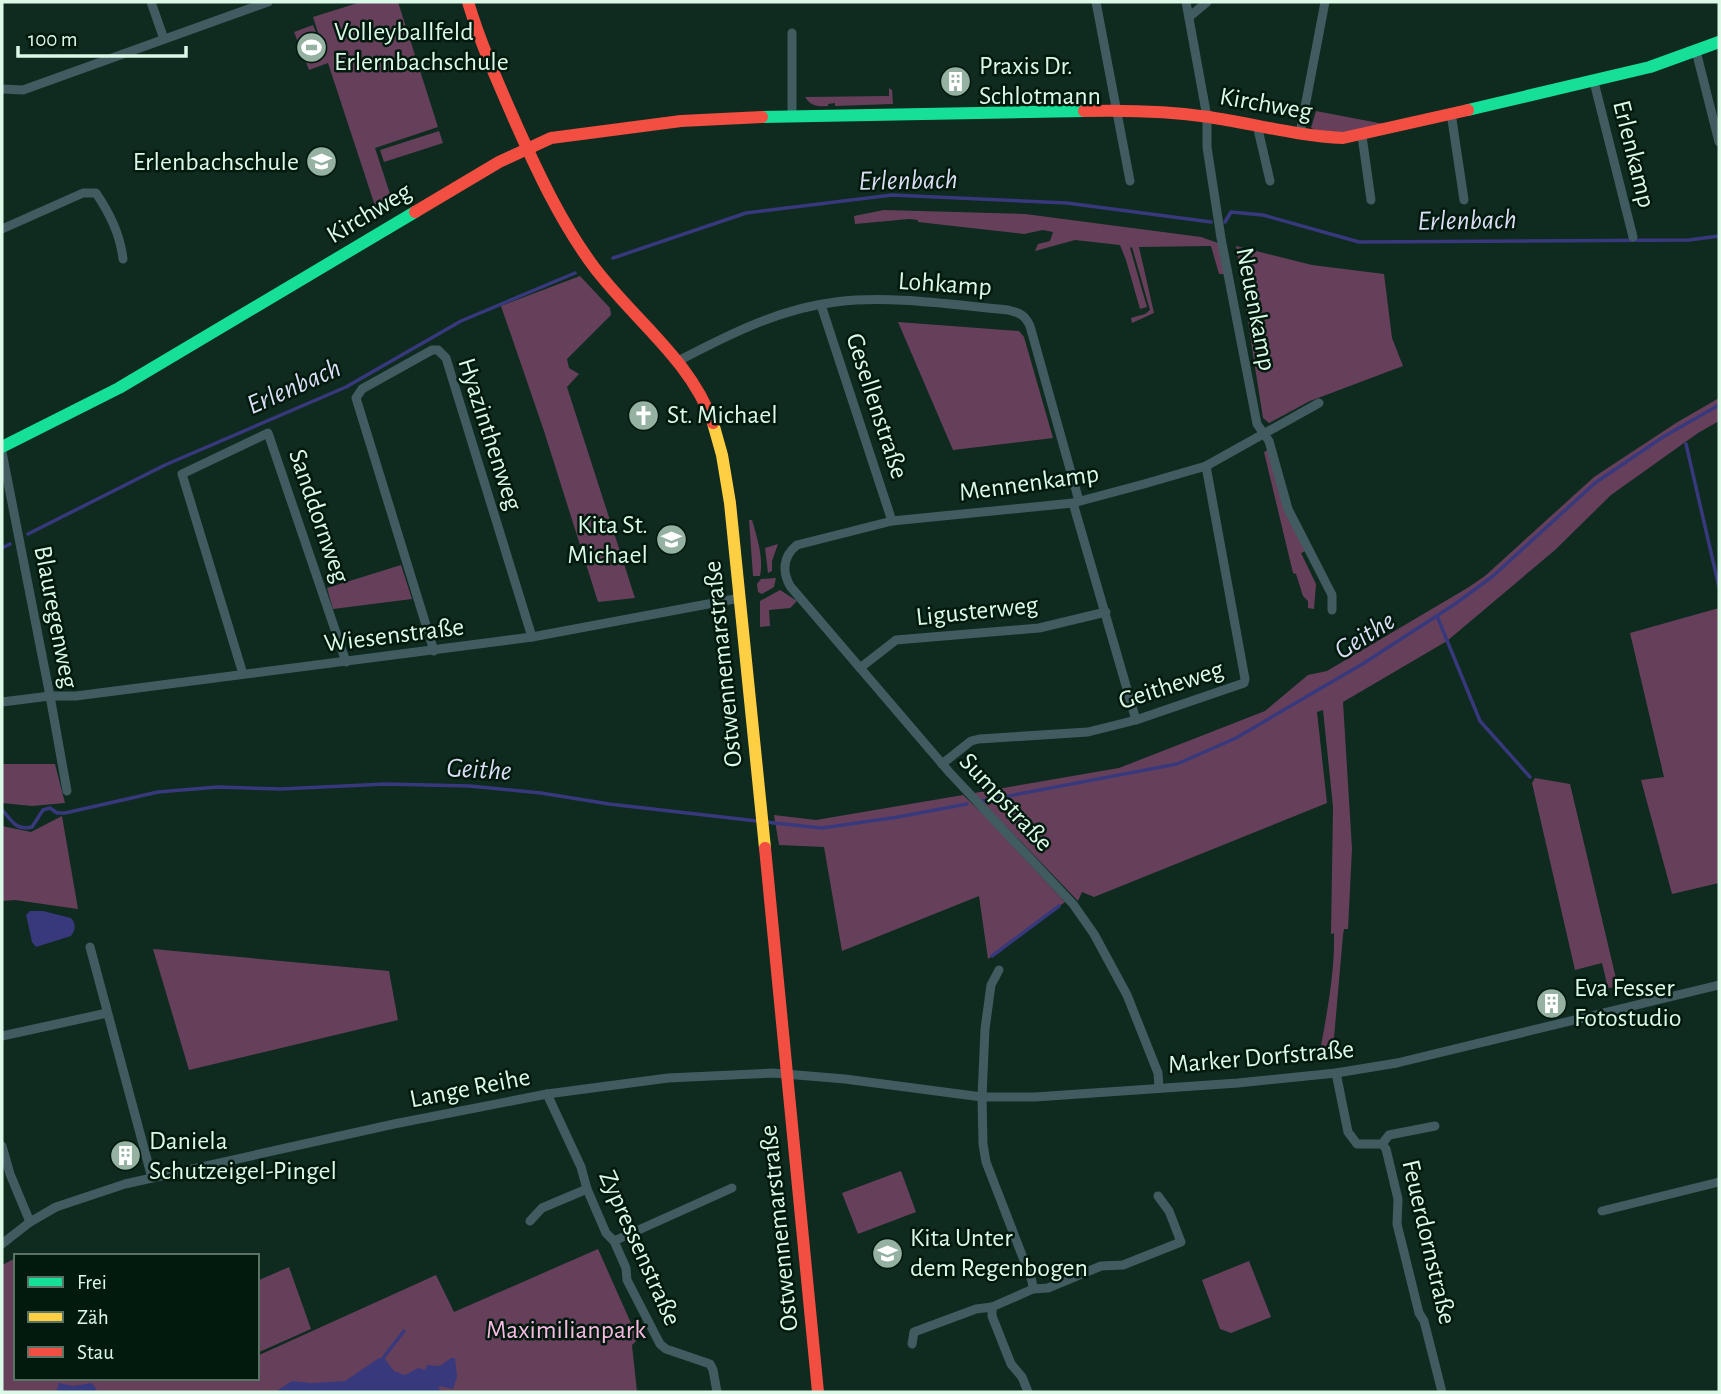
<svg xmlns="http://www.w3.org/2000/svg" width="1721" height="1394" font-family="'Alegreya Sans',sans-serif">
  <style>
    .green { fill: #66405b }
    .water { fill: #38397d }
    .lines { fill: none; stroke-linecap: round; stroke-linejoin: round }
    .stream { stroke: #38397d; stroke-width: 3.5 }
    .street { stroke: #405c60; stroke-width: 9 }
    .fast { stroke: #16e098; stroke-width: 12 }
    .slow { stroke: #ffcf43; stroke-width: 12 }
    .jam { stroke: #f24e42; stroke-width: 12 }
    .labels { text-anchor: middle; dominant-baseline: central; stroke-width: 5; stroke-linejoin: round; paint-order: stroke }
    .poi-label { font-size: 26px; fill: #dbf9e7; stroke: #02190e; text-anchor: start }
    .street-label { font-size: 26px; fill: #dbf9e7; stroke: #02190e }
    .park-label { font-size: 26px; fill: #f9b9e3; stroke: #02190e }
    .water-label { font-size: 28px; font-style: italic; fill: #daddf3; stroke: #02190e }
  </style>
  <rect width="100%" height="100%" fill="#0f2a1f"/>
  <g class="green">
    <polygon points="361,2 398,2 438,127 375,148 393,203 376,209 328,63 309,70 294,32 313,25 326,57 313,17"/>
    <path d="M889,88L892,90L893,104L835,106V103L828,104V106C817,107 811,106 805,97L889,96Z"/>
    <path d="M1316,111L1389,125C1364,132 1337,139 1311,128Z"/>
    <polygon points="439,131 443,143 384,162 380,150"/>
    <polygon points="884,210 1025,214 1201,237 1218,243 1226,274 1219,274 1211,246 1139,247 1154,313 1132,323 1131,318 1145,314 1150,310 1132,247 1130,248 1147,307 1140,309 1126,260 1120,245 1075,240 1035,251 1038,244 1050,241 1053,232 1043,230 1024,234 918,222 918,220 909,219 855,224 854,216"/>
    <polygon points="1236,246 1312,265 1384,274 1392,338 1403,366 1310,401 1269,423 1263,418"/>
    <polygon points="580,276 610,308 611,315 567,359 569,368 579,374 567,387 635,598 598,602 544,431 501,306"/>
    <polygon points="898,322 1019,331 1024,337 1053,438 953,450"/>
    <path d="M1719,398V421L1698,433L1611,495L1555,550L1447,641L1343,702L1352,849L1348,929H1344L1343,935L1334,1038L1324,1056L1320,1051C1327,1013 1335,972 1334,933L1331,934L1333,807L1323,710L1317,712L1327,803L1094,897L1082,892L1078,901L974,793L1119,768L1265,711L1308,675L1327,671L1469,587L1485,576L1594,477L1676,423Z"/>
    <polygon points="1268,450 1306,551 1301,553 1316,584 1314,609 1308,608 1308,601 1303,596 1296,574 1293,573 1264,452"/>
    <path d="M749,520H752C757,537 764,559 760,576H753Z"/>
    <polygon points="778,544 772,561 772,571 768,573 765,548"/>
    <polygon points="401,565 412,599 333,609 327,588"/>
    <polygon points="776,578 774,587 762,594 758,592 757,584 761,579"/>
    <polygon points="780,590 797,601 790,608 769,610 770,626 760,627 760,601"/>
    <polygon points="1719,608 1719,883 1672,894 1641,780 1664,777 1630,633"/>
    <polygon points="2,764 55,764 65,803 32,806 2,803"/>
    <polygon points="1535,778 1570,784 1618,987 1608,988 1602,963 1575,970 1532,783"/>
    <polygon points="963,795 989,820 1065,902 988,959 979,896 842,951 824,847 779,845 774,815 816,820"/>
    <polygon points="62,816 78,909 15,900 2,901 2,826 31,832"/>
    <polygon points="153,949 389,971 398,1020 189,1070"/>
    <polygon points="901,1171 916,1212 858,1234 842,1193"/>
    <polygon points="598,1249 638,1339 632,1345 637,1392 2,1392 2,1265 16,1258 16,1378 257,1378 257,1356 436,1275 454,1312"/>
    <polygon points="1249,1261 1271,1317 1231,1333 1220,1329 1202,1280"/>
    <polygon points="289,1267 311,1329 257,1353 257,1281"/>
  </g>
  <g class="water">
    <path d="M30,911H43L71,918C76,924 76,929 71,936L36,947L32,942L27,919L26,915Z"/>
    <polygon points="379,1358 385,1359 394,1371 405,1375 418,1368 425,1370 427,1365 440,1366 451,1358 455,1358 457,1377 453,1389 438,1386 441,1392 275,1392 292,1381 311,1383 345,1381"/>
    <polygon points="59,1383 73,1386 92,1383 98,1392 56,1392"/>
  </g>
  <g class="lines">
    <g class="stream">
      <polyline points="1225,222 1231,212 1263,215 1359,242 1689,240 1719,236"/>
      <polyline points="613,258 746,213 892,195 1067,203 1211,222"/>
      <polyline points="1686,444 1719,587"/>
      <polyline points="28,534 165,465 346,387 461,321 575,273"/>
      <polyline points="2,548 10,544"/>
      <polyline points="1437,616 1480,721 1530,777"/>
      <polyline points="982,801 1177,764 1236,738 1364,663 1455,604 1493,576 1595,483 1663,437 1719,405"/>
      <path d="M2,810C12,820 15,831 32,827L43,810L50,808L57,813H65L158,792L218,787L280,789L386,784L470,786L541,793L609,804L757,821"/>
      <polyline points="765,822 822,828 898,817 967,804"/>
      <polyline points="992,956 1059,906"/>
      <polyline points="383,1358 404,1331"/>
    </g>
    <g class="street">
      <polyline points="151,2 164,39"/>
      <polyline points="1096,2 1130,181"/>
      <polyline points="1186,2 1207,117 1207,147 1221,238 1257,424 1269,441 1288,509 1332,595 1332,610"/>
      <polyline points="1189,17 1207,2"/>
      <polyline points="1696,51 1719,142"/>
      <polyline points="1594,82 1633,237"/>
      <polyline points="2,89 23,90 268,2"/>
      <polyline points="1451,113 1464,200"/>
      <polyline points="792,116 792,33"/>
      <polyline points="1257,125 1270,181"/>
      <polyline points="1300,133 1325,2"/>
      <polyline points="1362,136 1371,200"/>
      <path d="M2,229L83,193H96C110,214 120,234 123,259"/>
      <polyline points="821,305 892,521"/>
      <path d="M680,360C728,335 781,308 836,302C892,295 952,305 1008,310C1020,313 1025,315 1030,326L1079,501"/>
      <polyline points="2,452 50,696 67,791"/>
      <polyline points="1073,503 1136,720"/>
      <polyline points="434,651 356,398 362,389 432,350 438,350 446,358 532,637"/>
      <polyline points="860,668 896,640 1039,628 1106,612"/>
      <polyline points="243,674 182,474 268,433 346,662"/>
      <polyline points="2,702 50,696 76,696 532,637 740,598"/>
      <polyline points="942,764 971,741 979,739 1088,732 1136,720 1244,683 1245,679 1206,466"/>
      <polyline points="90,947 152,1178"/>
      <polyline points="999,970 991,985 985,1029 982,1097 983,1144 986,1162 1032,1281 1033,1289 992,1307 992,1316 1011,1364 1022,1377 1028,1392"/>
      <polyline points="2,1036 107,1013"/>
      <polyline points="1336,1073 1348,1132 1357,1144 1382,1144 1386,1149 1398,1199 1397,1224 1419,1313 1424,1321 1442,1392"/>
      <path d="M1159,1087L1158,1073L1127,995L1094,934L1073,904L950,773L790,586C782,571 783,556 797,545L892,521L1073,503L1144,484L1206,466L1319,403"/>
      <polyline points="547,1094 581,1167 587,1189 606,1233 614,1241 626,1268 627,1280 660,1344 666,1349 710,1364 713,1370 717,1392"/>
      <polyline points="1382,1144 1389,1135 1435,1126"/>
      <polyline points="2,1146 10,1174 30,1222"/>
      <polyline points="1602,1211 1719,1182"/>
      <polyline points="530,1221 542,1208 587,1189"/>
      <polyline points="614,1241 732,1188"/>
      <polyline points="2,1244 30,1222 56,1207 125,1184 394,1124 547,1094 668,1078 773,1073 845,1079 982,1097 1035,1097 1238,1083 1336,1073 1397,1063 1719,985"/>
      <polyline points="1033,1289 1048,1288 1101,1266 1123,1265 1181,1242 1169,1211 1158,1196"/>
      <polyline points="912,1344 914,1332 976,1309 992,1307"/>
    </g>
    <g class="fast">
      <polyline points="1468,110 1650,67 1719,42"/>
      <polyline points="762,117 1084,111"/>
      <polyline points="2,447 119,388 415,212"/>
    </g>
    <polyline class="slow" points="713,423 722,455 730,503 765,848"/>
    <g class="jam">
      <path d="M468,2C481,45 499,85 517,126C539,175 562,224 594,267C634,320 690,359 713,423"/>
      <path d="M1084,111C1125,110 1168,111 1209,117C1254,124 1298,136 1343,138L1468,110"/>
      <polyline points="415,212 499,162 551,138 681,121 762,117"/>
      <polyline points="765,848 818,1392"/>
    </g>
  </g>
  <defs>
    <symbol id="stadium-disc" viewBox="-11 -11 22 22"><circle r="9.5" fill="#94b1a1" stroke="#02190e"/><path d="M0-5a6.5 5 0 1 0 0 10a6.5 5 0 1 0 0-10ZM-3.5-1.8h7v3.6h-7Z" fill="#fff"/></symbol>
    <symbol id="building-disc" viewBox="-11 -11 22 22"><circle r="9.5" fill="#94b1a1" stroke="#02190e"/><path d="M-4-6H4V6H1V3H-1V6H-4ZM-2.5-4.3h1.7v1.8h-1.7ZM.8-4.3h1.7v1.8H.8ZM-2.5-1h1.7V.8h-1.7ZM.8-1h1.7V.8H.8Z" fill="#fff"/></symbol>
    <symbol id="school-disc" viewBox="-11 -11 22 22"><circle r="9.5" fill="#94b1a1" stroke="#02190e"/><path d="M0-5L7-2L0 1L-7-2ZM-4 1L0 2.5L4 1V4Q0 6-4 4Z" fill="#fff"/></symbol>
    <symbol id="church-disc" viewBox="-11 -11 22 22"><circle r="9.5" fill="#94b1a1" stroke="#02190e"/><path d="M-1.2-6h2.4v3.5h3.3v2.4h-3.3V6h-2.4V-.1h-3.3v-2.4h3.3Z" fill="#fff"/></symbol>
  </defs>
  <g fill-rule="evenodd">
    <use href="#stadium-disc" x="294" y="30" width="35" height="35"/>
    <use href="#building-disc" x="938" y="64" width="35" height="35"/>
    <use href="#school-disc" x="304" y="144" width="35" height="35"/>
    <use href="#church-disc" x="626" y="398" width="35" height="35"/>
    <use href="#school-disc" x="654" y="522" width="35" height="35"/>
    <use href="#building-disc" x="1534" y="986" width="35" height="35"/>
    <use href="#building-disc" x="108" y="1138" width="35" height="35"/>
    <use href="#school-disc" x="870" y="1236" width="35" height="35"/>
  </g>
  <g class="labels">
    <g class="poi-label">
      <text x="334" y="32">Volleyballfeld<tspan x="334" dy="30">Erlernbachschule</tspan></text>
      <text x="979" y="66">Praxis Dr.<tspan x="979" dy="30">Schlotmann</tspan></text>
      <text x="299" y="162" text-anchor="end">Erlenbachschule</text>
      <text x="667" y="415">St. Michael</text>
      <text x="648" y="525" text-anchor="end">Kita St.<tspan x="648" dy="30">Michael</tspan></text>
      <text x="1574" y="988">Eva Fesser<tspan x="1574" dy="30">Fotostudio</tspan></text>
      <text x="149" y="1141">Daniela<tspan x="149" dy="30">Schutzeigel-Pingel</tspan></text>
      <text x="910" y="1238">Kita Unter<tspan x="910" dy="30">dem Regenbogen</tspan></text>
    </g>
    <g class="street-label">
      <text transform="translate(1266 104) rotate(10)">Kirchweg</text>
      <text transform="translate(1634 154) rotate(76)">Erlenkamp</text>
      <text transform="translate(369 213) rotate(-31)">Kirchweg</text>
      <text transform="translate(945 284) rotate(4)">Lohkamp</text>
      <text transform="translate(1256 309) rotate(79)">Neuenkamp</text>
      <text transform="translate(877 406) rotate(72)">Gesellenstraße</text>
      <text transform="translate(490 434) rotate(72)">Hyazinthenweg</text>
      <text transform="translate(1029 483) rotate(-8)">Mennenkamp</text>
      <text transform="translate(319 516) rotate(71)">Sanddornweg</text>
      <text transform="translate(977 611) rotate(-6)">Ligusterweg</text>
      <text transform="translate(56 617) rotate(79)">Blauregenweg</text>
      <text transform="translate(394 635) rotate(-7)">Wiesenstraße</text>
      <text transform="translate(723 664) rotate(-96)">Ostwennemarstraße</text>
      <text transform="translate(1171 685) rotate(-18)">Geitheweg</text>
      <text transform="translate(1006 802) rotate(47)">Sumpstraße</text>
      <text transform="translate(1261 1057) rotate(-5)">Marker Dorfstraße</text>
      <text transform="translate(470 1088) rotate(-11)">Lange Reihe</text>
      <text transform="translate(779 1228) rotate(-96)">Ostwennemarstraße</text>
      <text transform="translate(1429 1242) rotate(77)">Feuerdornstraße</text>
      <text transform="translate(640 1248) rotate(66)">Zypressenstraße</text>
    </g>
    <g class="park-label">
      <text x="566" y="1330">Maximilianpark</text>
    </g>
    <g class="water-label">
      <text transform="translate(908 181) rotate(-1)">Erlenbach</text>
      <text transform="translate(1467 221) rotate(-1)">Erlenbach</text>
      <text transform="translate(294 387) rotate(-24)">Erlenbach</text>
      <text transform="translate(1365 636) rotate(-32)">Geithe</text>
      <text transform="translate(479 770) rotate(3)">Geithe</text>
    </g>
  </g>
  <rect width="1721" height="1394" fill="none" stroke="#dbf9e7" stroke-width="7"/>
  <rect x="14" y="1254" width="245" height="126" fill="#02190e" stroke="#597365" stroke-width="2"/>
  <rect x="28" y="1277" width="35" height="10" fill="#16e098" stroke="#597365" stroke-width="2"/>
  <text x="77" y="1289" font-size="21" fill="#dbf9e7">Frei</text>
  <rect x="28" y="1312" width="35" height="10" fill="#ffcf43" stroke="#597365" stroke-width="2"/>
  <text x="77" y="1324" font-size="21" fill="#dbf9e7">Zäh</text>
  <rect x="28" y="1347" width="35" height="10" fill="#f24e42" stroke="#597365" stroke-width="2"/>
  <text x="77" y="1359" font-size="21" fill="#dbf9e7">Stau</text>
  <path d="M18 46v10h168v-10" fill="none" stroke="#dbf9e7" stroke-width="3.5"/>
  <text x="28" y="46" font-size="21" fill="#dbf9e7" stroke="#02190e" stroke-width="5" paint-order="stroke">100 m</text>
</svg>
